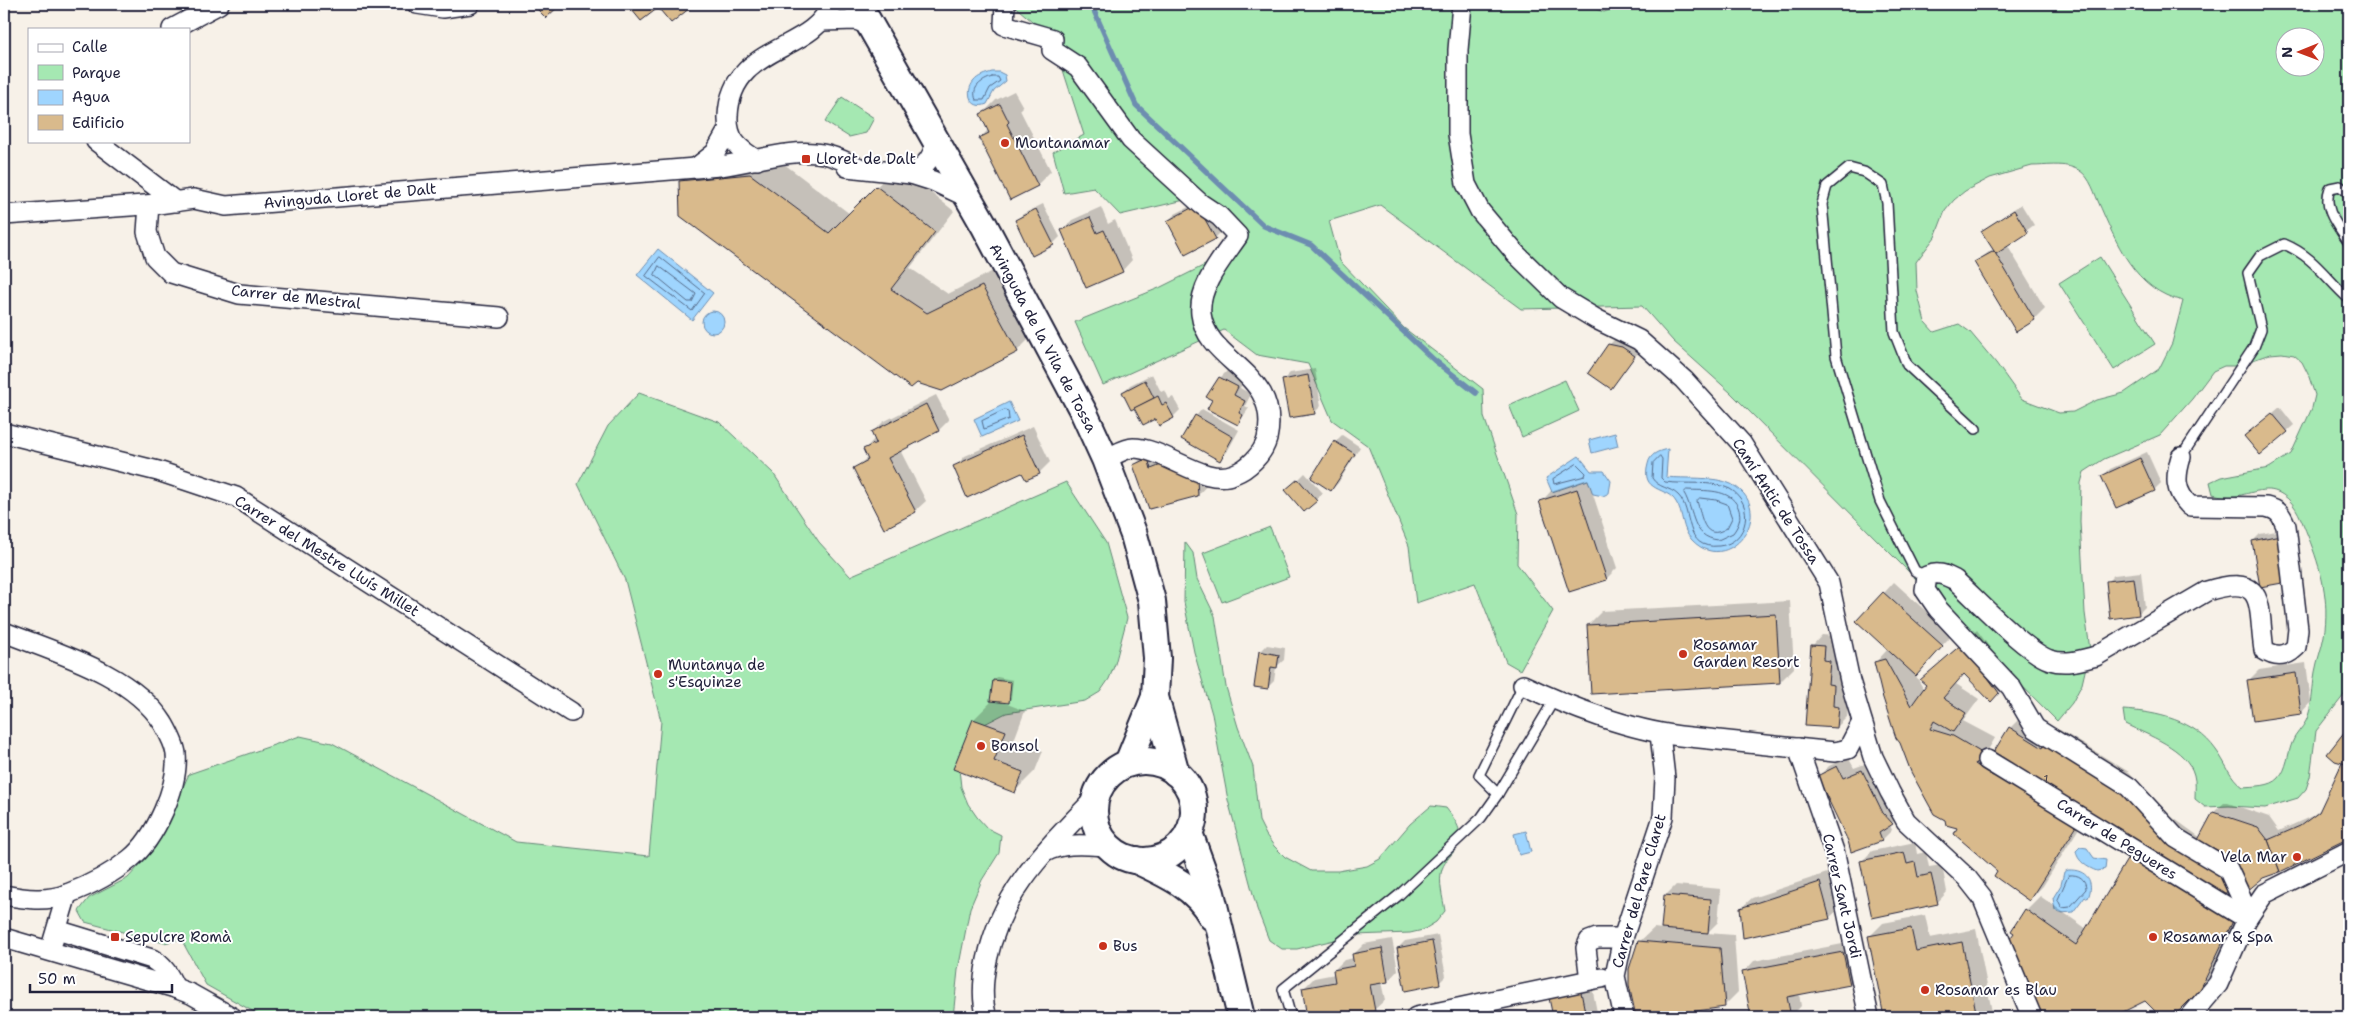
<svg xmlns="http://www.w3.org/2000/svg" width="2353" height="1021" font-family="'Shantell Sans',sans-serif">
  <style>
    .green { fill: #a5e8b2; stroke: #648576; fill-rule: evenodd }
    .water { fill: #9fd5fe; stroke: #6d8db0 }
    .shadow { fill: #0003; fill-rule: evenodd }
    .lines { fill: none; stroke-linecap: round; stroke-linejoin: round }
    .shore { stroke: #546a89; stroke-width: 1 }
    .stream { stroke: #6d8db0; stroke-width: 5.5 }
    .building { fill: #d9ba8c; stroke: #22223b }
    .service-casing { stroke: #22223b; stroke-width: 12 }
    .minor-casing { stroke: #22223b; stroke-width: 22 }
    .secondary-casing { stroke: #22223b; stroke-width: 30 }
    .service { stroke: #fff; stroke-width: 9 }
    .minor { stroke: #fff; stroke-width: 19 }
    .secondary { stroke: #fff; stroke-width: 26 }
    .poi-dot { fill: #c8321e; stroke: #fff; stroke-width: 2 }
    .labels { text-anchor: middle; dominant-baseline: central; stroke-width: 4; stroke-linejoin: round; paint-order: stroke }
    .number-label { font-size: 12px; fill: #50484f }
    .poi-label { font-size: 15px; fill: #22223b; stroke: #fff; text-anchor: start }
    .street-label { font-size: 15px; fill: #22223b; stroke: #fff }
  </style>
  <rect width="100%" height="100%" fill="#f7f1e8"/>
  <filter id="ink" filterUnits="userSpaceOnUse"><feTurbulence type="fractalNoise" baseFrequency=".02" numOctaves="2"/><feDisplacementMap in="SourceGraphic" scale="10" xChannelSelector="R" yChannelSelector="G"/><feConvolveMatrix kernelMatrix="1 2 1 2 8 2 1 2 1" color-interpolation-filters="sRGB"/></filter>
  <g filter="url(#ink)">
    <g class="green">
      <path d="M1012,4H1582L1604,12L1627,4H2349V682L2344,695L2316,731L2310,777L2306,789L2298,798L2265,808L2229,806L2205,807L2195,799C2195,791 2196,782 2194,775C2187,748 2147,735 2125,724L2123,710C2157,712 2195,720 2216,750C2226,763 2229,777 2243,787C2254,786 2271,787 2279,778C2287,769 2288,753 2292,743C2295,734 2302,729 2306,721C2313,706 2312,688 2315,672C2317,660 2322,648 2324,636C2330,600 2321,569 2308,536C2302,522 2297,504 2283,495C2267,484 2252,494 2235,496C2228,497 2220,496 2213,494L2210,482L2221,477L2269,468L2291,454L2312,408L2315,395L2308,374L2302,362L2294,355L2282,353L2270,354L2236,366H2224L2213,371L2192,399L2160,435L2104,459L2084,472L2081,483L2080,522L2085,613L2090,650L2082,684L2072,703L2057,721L1731,393L1673,341L1642,306L1521,309L1380,205L1329,221L1340,261L1404,328L1483,389L1484,417L1518,514L1517,564L1553,611L1520,670L1506,662L1475,583L1416,603L1409,546L1368,446L1332,420L1308,364L1257,355L1224,330L1103,385L1075,322L1159,288L1215,260L1226,239L1206,201L1189,199L1120,215L1094,188L1064,193L1053,152L1084,135L1053,39ZM2286,38H2316V68H2286ZM2032,166C2045,166 2062,163 2074,168C2088,172 2093,189 2098,201C2116,242 2134,290 2183,301L2172,343L2159,369L2124,393L2097,400L2073,412L2059,413L2022,399L1996,363L1970,332L1959,324L1934,332L1925,322L1917,291L1916,262L1935,237L1945,211L1954,200L1965,191L1990,178Z"/>
      <polygon points="842,97 874,118 866,133 849,137 825,122"/>
      <polygon points="2100,257 2155,344 2114,370 2059,283"/>
      <polygon points="1565,380 1579,411 1522,437 1509,405"/>
      <polygon points="639,393 719,422 773,473 819,542 850,576 1066,482 1106,543 1127,618 1115,664 1109,679 1100,692 1085,701 1006,713 977,728 959,769 961,787 968,804 977,817 987,828 1001,835 999,853 982,880 970,908 958,970 953,1017 263,1017 206,985 181,939 164,943 85,922 79,911 89,898 128,878 155,848 189,774 300,736 332,743 516,842 649,856 661,721 625,580 578,484 608,426"/>
      <polygon points="1270,527 1289,577 1222,602 1203,553"/>
      <path d="M1185,542L1193,553L1197,579L1215,616L1226,687L1238,727L1253,767L1259,821L1266,835L1274,846L1285,857L1311,871H1338L1367,866L1380,859L1410,824L1431,806L1446,808C1454,818 1466,834 1457,847C1452,855 1446,859 1442,869C1438,882 1443,898 1445,911L1436,922L1423,930L1410,933L1355,935L1297,949H1282L1269,940L1257,909L1228,800L1212,714L1194,652L1184,602Z"/>
    </g>
    <g class="water">
      <path d="M992,72H999L1005,75L1006,81L994,91L987,104C971,111 964,92 974,81C978,76 985,74 992,72Z"/>
      <polygon points="658,249 713,293 692,320 637,275"/>
      <circle cx="713" cy="322" r="11"/>
      <polygon points="1009,402 1018,421 982,437 974,419"/>
      <polygon points="1615,433 1618,446 1592,453 1589,440"/>
      <path d="M1668,449L1666,477C1684,479 1715,476 1731,484C1780,509 1729,579 1692,540C1681,529 1684,514 1676,502C1667,486 1640,493 1648,464C1650,454 1658,451 1668,449Z"/>
      <polygon points="1579,456 1591,471 1604,471 1611,481 1609,493 1603,496 1593,494 1588,480 1552,492 1546,478"/>
      <polygon points="1526,831 1531,852 1519,855 1514,834"/>
      <path d="M2080,847L2087,848L2094,858L2106,860L2105,869L2097,871C2088,868 2077,861 2076,851Z"/>
      <path d="M2068,870C2087,869 2095,882 2088,898L2085,896L2073,912L2060,913L2055,910L2053,898L2061,885L2064,872Z"/>
    </g>
    <g class="shadow">
      <polygon points="628,4 693,4 671,21 659,6 641,20"/>
      <polygon points="1014,91 1023,107 1020,110 1051,171 1037,185 980,138 989,129 982,114 996,100"/>
      <polygon points="771,154 850,214 897,166 954,211 910,268 948,294 1003,266 1037,331 1017,351 682,215 680,182 700,161"/>
      <polygon points="1204,199 1222,231 1215,238 1168,221 1175,214"/>
      <polygon points="1043,204 1060,237 1053,244 1016,221 1023,214"/>
      <polygon points="2021,204 2034,225 2007,245 2045,308 2034,319 2016,330 1976,262 1994,248 1983,231"/>
      <polygon points="1101,207 1108,224 1115,220 1132,260 1122,271 1062,230 1072,220"/>
      <polygon points="1616,338 1641,349 1611,387 1609,345"/>
      <polygon points="1315,369 1321,406 1314,413 1283,380 1290,373"/>
      <polygon points="1227,371 1244,380 1240,388 1251,394 1245,406 1249,408 1238,424 1220,378"/>
      <polygon points="1152,374 1161,392 1165,390 1169,399 1173,397 1180,410 1173,417 1156,417 1123,392 1130,385"/>
      <polygon points="936,395 949,420 939,430 900,450 926,501 915,511 855,468 868,457 864,450 875,438 872,433 883,422"/>
      <polygon points="2280,407 2294,425 2287,431 2246,436"/>
      <polygon points="1202,409 1239,430 1227,452 1220,459 1196,416"/>
      <polygon points="1033,426 1050,462 1039,473 955,467 965,456"/>
      <polygon points="1342,435 1360,447 1338,483 1331,490 1335,442"/>
      <polygon points="2147,452 2161,483 2154,490 2103,476 2110,469"/>
      <polygon points="1145,455 1208,484 1198,495 1134,466"/>
      <polygon points="1305,473 1323,493 1316,500 1294,484"/>
      <polygon points="1588,479 1617,568 1606,579 1541,502 1551,491"/>
      <polygon points="2287,529 2295,574 2253,541 2260,534"/>
      <polygon points="2141,572 2145,607 2138,614 2107,582 2114,575"/>
      <path d="M1894,582L1952,635L1915,674L1924,690L1928,685L1922,680L1977,630L2012,678L1991,700L1965,673L1956,684L1979,699L1963,721L1995,738L1988,750L1994,754L2010,728L2024,714L2056,734L2060,730L2129,772L2172,817L2201,838L2214,812L2225,802L2269,817L2279,831L2312,816L2322,808L2344,762L2329,753L2349,728V837L2242,875L2225,891L2245,903L2214,975L2172,1017H2163L2145,999L2122,1011L2118,1017H2042L2010,941L2016,933L2013,931L2026,910L2040,896L2087,929L2129,859L2143,845L2089,812L2043,886L2029,900L1999,871L1959,828L1946,820L1875,663L1888,649L1884,593ZM2222,851L2235,858L2238,865L2221,853Z"/>
      <polygon points="1790,601 1794,668 1780,682 1588,625 1602,611"/>
      <polygon points="1822,635 1834,636 1833,650 1840,651 1838,674 1844,675 1843,696 1849,697 1847,717 1837,727 1812,646"/>
      <polygon points="1267,645 1285,648 1284,660 1276,667 1274,681 1267,688 1260,652"/>
      <polygon points="2306,663 2311,702 2301,713 2249,680 2259,670"/>
      <polygon points="997,677 1013,680 1011,699 1008,702 1002,702 1025,711 1014,740 1043,751 1035,771 1015,791 955,768 974,719 993,700 994,681"/>
      <polygon points="1848,757 1854,768 1873,761 1902,813 1890,825 1892,830 1882,840 1819,776 1829,766"/>
      <polygon points="1915,842 1917,854 1926,852 1929,867 1942,865 1947,892 1937,903 1861,862 1872,851"/>
      <polygon points="1830,872 1840,908 1829,918 1741,908 1752,898"/>
      <polygon points="1676,885 1721,889 1718,922 1707,933 1734,935 1738,992 1724,1006 1638,1017 1631,985 1639,942 1654,928 1662,929 1666,895"/>
      <polygon points="1925,915 1930,938 1976,929 1993,1017 1885,1017 1869,937 1883,923"/>
      <polygon points="1438,935 1446,976 1439,983 1398,948 1405,941"/>
      <polygon points="1392,939 1398,970 1388,981 1381,982 1385,1000 1374,1010 1335,1017 1308,1017 1303,989 1314,978 1335,974 1334,970 1344,960 1354,958 1354,954 1364,944"/>
      <polygon points="1853,942 1860,974 1849,984 1799,994 1801,1006 1791,1017 1752,1017 1744,972 1754,961"/>
      <polygon points="1591,982 1598,1017 1554,1017 1550,999"/>
    </g>
    <g class="lines">
      <g class="shore">
        <path d="M992,77H998L1000,81L990,88L984,100H976C971,87 981,81 992,77Z"/>
        <polygon points="660,257 705,293 692,311 646,276"/>
        <polygon points="659,266 696,294 692,302 688,302 655,275"/>
        <polygon points="1005,410 1008,411 1009,419 984,429 982,421"/>
        <path d="M1660,456L1662,459L1661,478L1665,482C1685,485 1712,480 1730,489C1755,503 1749,543 1719,546C1682,550 1694,510 1678,495C1670,487 1658,488 1652,478L1653,463Z"/>
        <polygon points="1577,464 1586,473 1585,476 1554,484 1553,479"/>
        <path d="M1687,490C1704,491 1730,488 1738,507C1742,517 1739,525 1733,533L1718,540C1691,537 1695,512 1684,493Z"/>
        <path d="M1700,498L1716,500L1727,504L1732,518L1727,528C1703,543 1702,516 1697,501Z"/>
        <path d="M2069,875C2079,874 2086,879 2086,889L2070,907L2062,908L2058,900Z"/>
      </g>
      <polyline class="stream" points="1091,4 1136,105 1264,226 1311,245 1434,360 1476,393"/>
    </g>
    <g class="building">
      <polygon points="532,4 561,4 546,18"/>
      <polygon points="627,4 655,4 658,8 641,21"/>
      <polygon points="655,4 695,4 671,23"/>
      <polygon points="1000,104 1009,122 1007,124 1038,186 1010,200 979,138 989,133 980,114"/>
      <polygon points="750,174 829,233 876,186 935,232 891,289 927,313 982,286 1018,352 942,391 917,383 911,388 680,216 679,181"/>
      <polygon points="1197,205 1216,239 1185,255 1167,221"/>
      <polygon points="1036,209 1054,245 1032,256 1015,220"/>
      <polygon points="2014,210 2028,233 1996,254 1981,231"/>
      <polygon points="1090,217 1097,233 1104,230 1123,272 1086,288 1061,230"/>
      <polygon points="1994,251 2035,320 2016,332 1974,262"/>
      <polygon points="1608,344 1622,347 1635,356 1611,389 1588,373"/>
      <polygon points="1308,375 1315,414 1289,418 1282,380"/>
      <polygon points="1219,377 1238,387 1234,395 1245,401 1239,413 1243,415 1238,425 1207,409 1212,400 1206,397"/>
      <polygon points="1145,380 1154,398 1131,410 1122,392"/>
      <polygon points="1158,396 1162,405 1166,403 1174,418 1159,426 1155,419 1143,425 1134,408"/>
      <polygon points="926,404 939,431 888,458 916,512 884,529 853,468 868,460 863,449 876,443 871,432"/>
      <polygon points="2272,413 2288,432 2260,455 2244,436"/>
      <polygon points="1195,415 1233,437 1220,461 1181,439"/>
      <polygon points="1022,435 1040,474 1026,480 1022,473 967,498 953,466"/>
      <polygon points="1334,441 1355,454 1331,491 1311,478"/>
      <polygon points="1148,458 1151,469 1166,463 1197,479 1198,496 1149,509 1133,465"/>
      <polygon points="2140,458 2155,491 2116,508 2101,476"/>
      <polygon points="1298,479 1317,501 1304,512 1285,490"/>
      <polygon points="1577,489 1607,580 1569,592 1539,501"/>
      <polygon points="2280,535 2288,582 2260,587 2252,541"/>
      <polygon points="2134,578 2139,615 2110,619 2106,581"/>
      <polygon points="1883,592 1943,646 1916,676 1856,621"/>
      <polygon points="1776,614 1780,683 1591,694 1587,625"/>
      <polygon points="1963,643 1999,693 1991,702 1964,674 1943,698 1966,713 1953,732 1934,721 1930,729 1953,736 1982,753 1975,764 1993,776 1995,773 2077,826 2029,901 1994,876 1997,871 1954,834 1957,828 1946,825 1945,820 1934,814 1911,772 1900,743 1896,738 1882,695 1874,662 1885,659 1911,706 1926,685 1920,680"/>
      <polygon points="1811,645 1824,646 1823,660 1830,661 1828,684 1834,685 1833,706 1839,707 1837,728 1805,726"/>
      <polygon points="1259,651 1279,655 1277,668 1271,667 1268,689 1254,687"/>
      <polygon points="2296,673 2301,714 2253,721 2247,680"/>
      <polygon points="993,680 1011,682 1009,703 990,701"/>
      <polygon points="973,719 1006,731 994,761 1023,772 1015,793 953,769"/>
      <polygon points="2349,726 2349,765 2335,761 2327,754"/>
      <polygon points="2009,727 2043,748 2045,743 2115,785 2158,831 2223,878 2229,889 2224,895 1990,758"/>
      <polygon points="2342,763 2349,765 2349,838 2280,872 2268,840 2300,826 2319,812"/>
      <polygon points="1837,766 1843,778 1862,770 1883,813 1893,824 1879,833 1882,841 1851,852 1848,841 1817,776"/>
      <polygon points="2213,812 2258,827 2268,840 2280,872 2263,878 2247,891 2234,859 2198,840"/>
      <polygon points="1904,852 1907,864 1915,862 1918,877 1931,874 1938,904 1872,918 1860,861"/>
      <polygon points="2128,858 2232,917 2233,921 2200,990 2173,1017 2161,1017 2145,1001 2113,1017 2041,1017 2009,940 2014,933 2011,931 2025,909 2076,945"/>
      <polygon points="1820,882 1830,919 1743,938 1740,908"/>
      <polygon points="1664,895 1711,899 1708,933 1661,929"/>
      <polygon points="1911,928 1916,951 1962,942 1977,1017 1884,1017 1868,936"/>
      <polygon points="1432,941 1440,984 1405,991 1397,948"/>
      <polygon points="1638,941 1720,948 1725,1007 1654,1017 1636,1017 1629,985 1629,969"/>
      <polygon points="1382,948 1388,982 1370,985 1375,1011 1342,1017 1307,1017 1302,988 1335,982 1333,970 1354,966 1352,954"/>
      <polygon points="1843,952 1850,985 1787,997 1791,1017 1751,1017 1742,971"/>
      <polygon points="1581,992 1586,1017 1553,1017 1549,998"/>
    </g>
    <g class="lines">
      <defs>
        <g id="service">
          <path d="M2349,194L2340,186L2330,188C2322,209 2338,226 2349,243"/>
          <path d="M2181,457L2254,347L2261,329L2248,273L2260,256L2284,244C2315,257 2326,279 2349,299"/>
          <polyline points="1927,576 1915,571 1880,501 1836,356 1822,204 1827,186 1849,168 1864,172 1883,185 1887,203 1894,332 1907,365 1976,429"/>
          <polyline points="1498,794 1479,775 1523,685"/>
          <polyline points="1291,1017 1283,989 1399,895 1481,818 1498,794 1554,700"/>
        </g>
        <g id="minor">
          <polyline points="417,4 443,8 470,4"/>
          <path d="M1005,4L1004,25L1053,39L1052,50L1078,67L1131,140L1201,204L1219,216L1238,236C1223,258 1198,286 1201,314C1207,364 1282,371 1267,439C1263,454 1248,469 1234,474C1205,487 1165,448 1133,448C1125,448 1113,456 1105,459"/>
          <polyline points="1462,4 1458,50 1458,134 1466,184 1480,211 1516,254 1561,298 1596,319 1639,340 1684,380 1742,444 1829,583 1850,681 1873,757 1890,792 1906,821 1967,878 1982,897 2032,1017"/>
          <polyline points="822,21 856,20 872,26"/>
          <polyline points="172,29 219,4"/>
          <polyline points="96,141 176,202"/>
          <path d="M757,160C738,149 727,139 728,116C731,43 813,54 831,4"/>
          <polyline points="697,167 715,153 728,130"/>
          <polyline points="847,167 911,174 933,181 969,198"/>
          <path d="M911,174C928,165 932,157 937,140"/>
          <polyline points="149,205 147,232 155,257 171,273 239,294 499,317"/>
          <path d="M4,215L158,204L194,199L226,206L720,166C754,162 789,148 823,154C836,156 848,163 860,168"/>
          <polyline points="4,433 158,471 236,497 571,712"/>
          <path d="M2181,457C2175,477 2174,491 2190,506L2266,507C2279,510 2281,514 2286,526L2298,629L2296,647C2286,657 2276,658 2264,650C2257,607 2269,572 2207,591L2096,656C2081,660 2066,665 2050,660C2027,653 1975,598 1955,580C1945,575 1938,571 1927,576L1925,590L1938,609L2011,687L2035,728L2129,787L2176,838L2228,869L2241,897L2247,919"/>
          <path d="M4,632C56,653 131,673 163,723C168,732 175,744 176,754C179,786 155,839 130,859C113,873 88,886 67,894C47,902 25,899 4,895"/>
          <path d="M1523,685C1569,707 1630,730 1680,736L1835,752L1848,749L1862,722"/>
          <polyline points="1798,748 1835,854 1869,1017"/>
          <polyline points="1987,760 2247,919"/>
          <path d="M1045,852C1064,842 1086,845 1108,846"/>
          <path d="M57,930L152,959C164,966 169,975 175,988"/>
          <polyline points="4,938 175,988 191,994 232,1017"/>
          <polyline points="53,941 67,894"/>
          <polyline points="1602,978 1590,980 1586,948 1589,941 1597,938 1623,938"/>
          <path d="M987,1017C981,999 983,979 987,960C1002,889 1048,848 1096,797"/>
          <polyline points="1416,1017 1590,980"/>
          <polyline points="1624,1017 1615,976 1623,938 1663,817 1665,778 1660,734"/>
          <polyline points="2190,1017 2218,984 2247,919 2264,894 2349,851"/>
        </g>
        <g id="secondary">
          <polyline points="858,4 984,225 1084,413 1105,459 1134,535 1152,601 1157,658 1155,697 1176,773"/>
          <circle cx="1144" cy="811" r="50"/>
          <polyline points="1128,763 1155,697"/>
          <polyline points="1189,833 1211,893 1241,1017"/>
          <path d="M1136,860C1166,874 1196,887 1212,917"/>
        </g>
      </defs>
      <use href="#service" class="service-casing"/>
      <use href="#minor" class="minor-casing"/>
      <use href="#secondary" class="secondary-casing"/>
      <use href="#service" class="service"/>
      <use href="#minor" class="minor"/>
      <use href="#secondary" class="secondary"/>
    </g>
  </g>
  <g class="poi-dot">
    <circle cx="1005" cy="143" r="5"/>
    <rect x="801" y="154" width="10" height="10" rx="2.5"/>
    <circle cx="1683" cy="654" r="5"/>
    <circle cx="658" cy="674" r="5"/>
    <circle cx="981" cy="746" r="5"/>
    <circle cx="2297" cy="857" r="5"/>
    <rect x="110" y="932" width="10" height="10" rx="2.5"/>
    <circle cx="2153" cy="937" r="5"/>
    <circle cx="1103" cy="946" r="5"/>
    <circle cx="1925" cy="990" r="5"/>
  </g>
  <g class="labels">
    <g class="number-label">
      <text x="2046" y="779">1</text>
    </g>
    <g class="poi-label">
      <text x="1015" y="143">Montanamar</text>
      <text x="816" y="159">Lloret de Dalt</text>
      <text x="1693" y="645">Rosamar<tspan x="1693" dy="17">Garden Resort</tspan></text>
      <text x="668" y="665">Muntanya de<tspan x="668" dy="17">s'Esquinze</tspan></text>
      <text x="991" y="746">Bonsol</text>
      <text x="2287" y="857" text-anchor="end">Vela Mar</text>
      <text x="125" y="937">Sepulcre Romà</text>
      <text x="2163" y="937">Rosamar &amp; Spa</text>
      <text x="1113" y="946">Bus</text>
      <text x="1935" y="990">Rosamar es Blau</text>
    </g>
    <g class="street-label">
      <text transform="translate(350 196) rotate(-5)">Avinguda Lloret de Dalt</text>
      <text transform="translate(296 297) rotate(6)">Carrer de Mestral</text>
      <text transform="translate(1043 338) rotate(62)">Avinguda de la Vila de Tossa</text>
      <text transform="translate(1776 501) rotate(57)">Camí Antic de Tossa</text>
      <text transform="translate(327 556) rotate(32)">Carrer del Mestre Lluís Millet</text>
      <text transform="translate(2117 839) rotate(32)">Carrer de Pegueres</text>
      <text transform="translate(1639 891) rotate(-74)">Carrer del Pare Claret</text>
      <text transform="translate(1842 896) rotate(77)">Carrer Sant Jordi</text>
    </g>
  </g>
  <rect width="2353" height="1021" fill="none" stroke="#fff" stroke-width="20"/>
  <rect x="10" y="10" width="2333" height="1001" fill="none" stroke="#22223b" stroke-width="2" filter="url(#ink)"/>
  <rect x="28" y="28" width="162" height="115" fill="#ffffff" stroke="#a7a7b1"/>
  <rect x="38" y="44" width="25" height="8" fill="#ffffff" stroke="#a7a7b1"/>
  <text x="72" y="52" font-size="15" fill="#22223b">Calle</text>
  <rect x="38" y="65" width="25" height="15" fill="#a5e8b2" stroke="#a7a7b1"/>
  <text x="72" y="78" font-size="15" fill="#22223b">Parque</text>
  <rect x="38" y="90" width="25" height="15" fill="#9fd5fe" stroke="#a7a7b1"/>
  <text x="72" y="102" font-size="15" fill="#22223b">Agua</text>
  <rect x="38" y="115" width="25" height="15" fill="#d9ba8c" stroke="#a7a7b1"/>
  <text x="72" y="128" font-size="15" fill="#22223b">Edificio</text>
  <g transform="translate(2300 52) rotate(269)"><circle r="24" fill="#ffffff" stroke="#a7a7b1"/>
  <path d="M0-4L9 19L0 12L-9 19Z" fill="#c8321e"/>
  <text y="-8" font-size="14" font-weight="bold" text-anchor="middle" fill="#22223b">N</text>
  </g>
  <path d="M30 984v8h142v-8" fill="none" stroke="#22223b" stroke-width="2.5"/>
  <text x="38" y="984" font-size="15" fill="#22223b" stroke="#ffffff" stroke-width="4" paint-order="stroke">50 m</text>
</svg>
